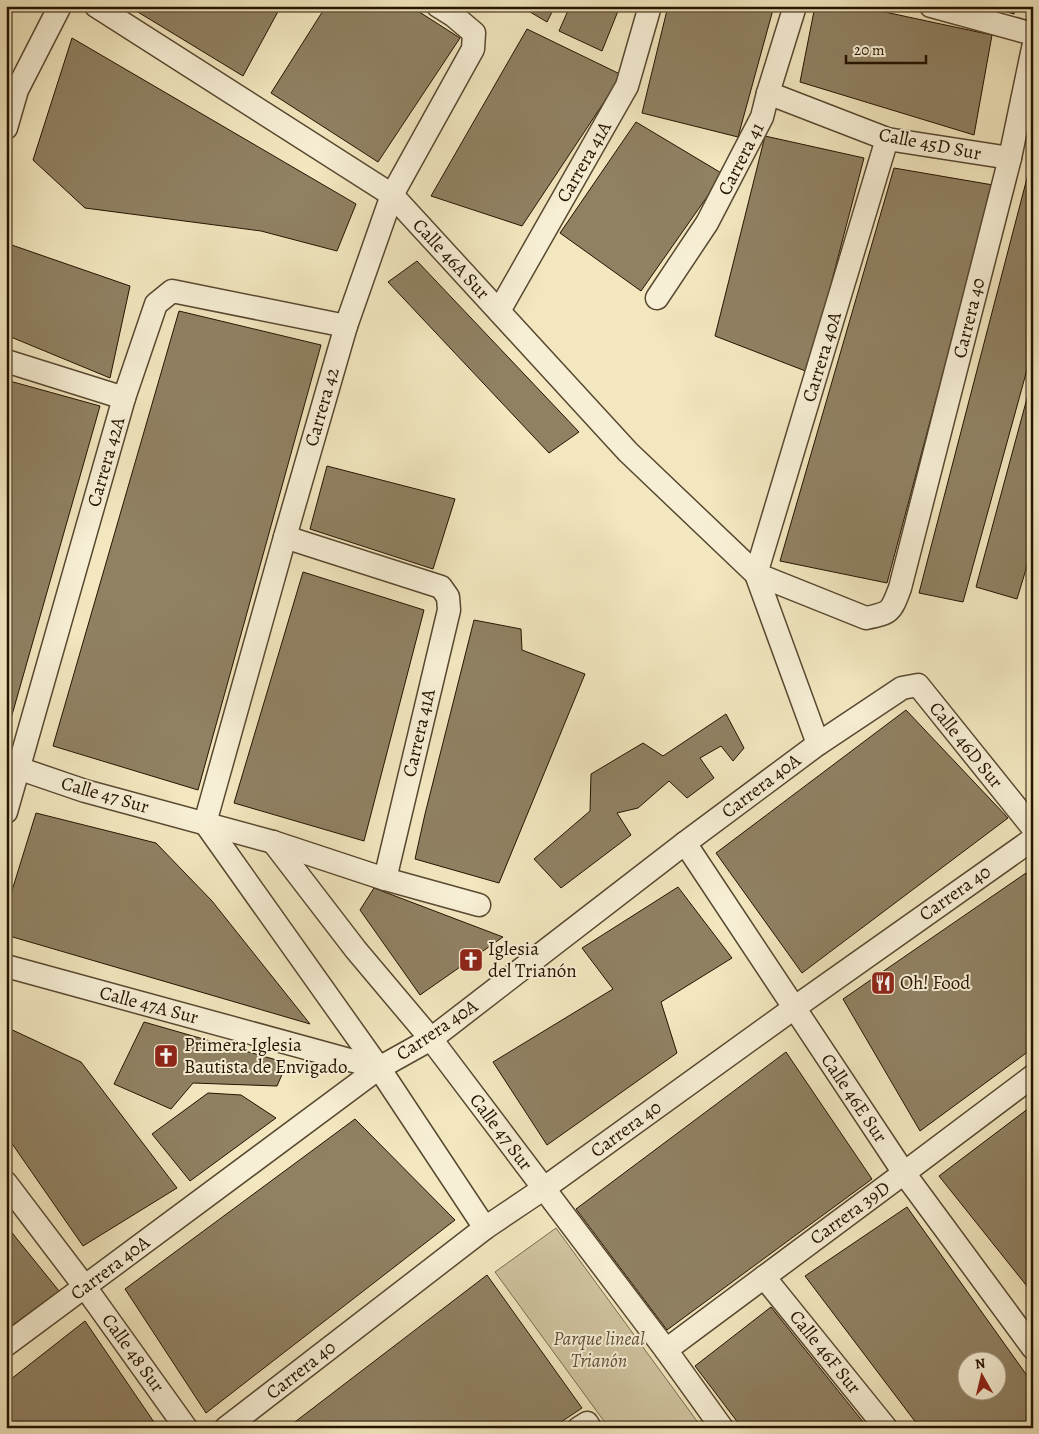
<svg xmlns="http://www.w3.org/2000/svg" width="1039" height="1434" font-family="Alegreya,serif">
  <style>
    .green { fill: #cfc39f; stroke: #7a6b50 }
    .building { fill: #908163; stroke: #251300; fill-rule: evenodd }
    .lines { fill: none; stroke-linecap: round; stroke-linejoin: round }
    .minor-casing { stroke: #584830; stroke-width: 25 }
    .minor { stroke: #f7efd5; stroke-width: 22 }
    .labels { text-anchor: middle; dominant-baseline: central; stroke-width: 4; stroke-linejoin: round; paint-order: stroke }
    .street-label { font-size: 19px; fill: #251300; stroke: #f7efd5 }
    .poi-label { font-size: 19px; fill: #251300; stroke: #f7efd5; text-anchor: start }
    .park-label { font-size: 19px; font-style: italic; fill: #605138; stroke: #f7efd5 }
  </style>
  <rect width="100%" height="100%" fill="#f2e7bf"/>
  <filter id="stains"><feTurbulence type="fractalNoise" baseFrequency=".004" numOctaves="4"/><feColorMatrix values="0 0 0 0 .2 0 0 0 0 .09 0 0 0 0 .02 0 0 0 .5 -.17"/></filter>
  <radialGradient id="worn" r=".72"><stop offset=".6" stop-color="#630" stop-opacity="0"/><stop offset="1" stop-color="#630" stop-opacity=".3"/></radialGradient>
  <polygon class="green" points="556,1228 702,1428 609,1428 495,1272"/>
  <g class="building">
    <polygon points="128,6 281,6 243,76"/>
    <polygon points="326,6 410,6 460,38 378,162 271,93"/>
    <polygon points="520,6 555,6 547,22"/>
    <polygon points="570,6 620,6 602,51 559,31"/>
    <polygon points="668,6 774,6 738,137 642,113"/>
    <polygon points="815,6 857,6 992,35 974,135 800,82"/>
    <polygon points="985,6 1017,6 1014,14"/>
    <polygon points="527,29 622,75 522,226 431,196"/>
    <polygon points="72,38 356,204 337,251 261,231 85,208 33,160"/>
    <polygon points="636,122 723,174 641,291 560,233"/>
    <polygon points="765,136 864,158 808,372 715,336"/>
    <polygon points="1033,155 1033,348 963,602 919,593"/>
    <polygon points="894,168 993,185 887,583 780,561"/>
    <polygon points="6,243 130,286 110,378 6,335"/>
    <polygon points="417,261 579,432 549,453 388,282"/>
    <polygon points="179,311 321,345 198,790 53,746"/>
    <polygon points="1033,376 1033,546 1017,599 976,587"/>
    <polygon points="6,380 100,406 6,736"/>
    <polygon points="327,466 455,499 433,569 310,529"/>
    <polygon points="303,572 424,610 364,841 234,803"/>
    <polygon points="474,620 521,629 522,650 585,674 499,883 415,859 425,814"/>
    <polygon points="906,710 1008,818 802,973 716,853"/>
    <polygon points="726,714 744,748 733,761 721,746 700,758 714,778 687,798 669,781 638,808 617,813 631,835 561,888 534,859 590,811 591,774 643,743 663,756"/>
    <polygon points="36,813 156,843 212,901 310,1024 6,935 6,910"/>
    <polygon points="1026,873 1033,882 1033,1048 920,1131 843,999"/>
    <polygon points="678,887 732,958 661,1002 677,1053 547,1145 493,1062 613,989 582,948"/>
    <polygon points="374,888 503,937 420,995 360,910"/>
    <polygon points="144,1022 287,1063 277,1086 193,1083 171,1109 114,1084"/>
    <polygon points="6,1027 81,1062 177,1188 83,1246 6,1135"/>
    <polygon points="786,1052 872,1179 667,1330 576,1209"/>
    <polygon points="208,1093 241,1095 276,1118 190,1181 152,1134"/>
    <polygon points="1033,1105 1033,1288 1030,1290 939,1176"/>
    <polygon points="355,1119 455,1220 206,1413 125,1289"/>
    <path d="M907,1207L1033,1384V1428H920L805,1276ZM966,1362H996V1392H966Z"/>
    <polygon points="6,1224 13,1234 6,1238"/>
    <polygon points="13,1234 59,1291 6,1330 6,1239"/>
    <polygon points="487,1275 582,1408 552,1428 287,1428"/>
    <polygon points="771,1307 868,1428 742,1428 695,1366"/>
    <polygon points="85,1321 158,1428 6,1428 6,1383"/>
  </g>
  <g class="lines">
    <defs>
      <g id="minor">
        <polyline points="96,6 392,195 628,452 756,574 818,744"/>
        <polyline points="931,6 1033,34"/>
        <polyline points="768,93 887,139 1010,158"/>
        <polyline points="6,128 17,90 60,6"/>
        <path d="M887,139L756,574L866,618C891,613 891,612 900,588L1010,158L1033,48"/>
        <polyline points="657,298 707,223 762,117 768,93 795,6"/>
        <polyline points="499,311 627,86 650,6"/>
        <polyline points="6,361 124,398"/>
        <polyline points="285,537 441,587 448,597 449,610 385,879"/>
        <polyline points="6,764 85,791 273,842 385,879 479,905"/>
        <polyline points="6,812 124,398 156,304 172,291 346,326"/>
        <polyline points="205,823 285,537 346,326 392,195 473,49 474,33 454,16 438,6"/>
        <polyline points="205,823 379,1068 485,1228"/>
        <polyline points="273,842 356,950 431,1039 666,1350 722,1428"/>
        <polyline points="685,843 904,1173 1033,1348"/>
        <polyline points="6,966 379,1068"/>
        <polyline points="6,1183 85,1287 186,1428"/>
        <polyline points="764,1277 886,1428"/>
        <polyline points="6,1345 379,1068 431,1039 685,843 818,744 902,688 918,685 1033,828"/>
        <polyline points="666,1350 904,1173 1033,1076"/>
        <polyline points="226,1428 485,1228 543,1189 794,1008 1033,839"/>
        <polyline points="579,1428 587,1423 590,1428"/>
      </g>
    </defs>
    <use href="#minor" class="minor-casing"/>
    <use href="#minor" class="minor"/>
  </g>
  <defs>
    <symbol id="church-square" viewBox="-11 -11 22 22"><rect x="-9" y="-9" width="18" height="18" rx="4" fill="#8f2418" stroke="#f7efd5"/><path d="M-1.2-6h2.4v3.5h3.3v2.4h-3.3V6h-2.4V-.1h-3.3v-2.4h3.3Z" fill="#fff"/></symbol>
    <symbol id="restaurant-square" viewBox="-11 -11 22 22"><rect x="-9" y="-9" width="18" height="18" rx="4" fill="#8f2418" stroke="#f7efd5"/><path d="M-5-6h1v4h1v-4h1v4h1v-4h1v5L-1.5 .5V6h-2V.5L-5-1ZM5-6V6H3V1.5H1.5Q1.5-4 5-6Z" fill="#fff"/></symbol>
  </defs>
  <g fill-rule="evenodd">
    <use href="#church-square" x="457" y="946" width="28" height="28"/>
    <use href="#restaurant-square" x="869" y="969" width="28" height="28"/>
    <use href="#church-square" x="152" y="1042" width="28" height="28"/>
  </g>
  <g class="labels">
    <g class="street-label">
      <text transform="translate(930 144) rotate(11)">Calle 45D Sur</text>
      <text transform="translate(741 159) rotate(-63)">Carrera 41</text>
      <text transform="translate(584 162) rotate(-60)">Carrera 41A</text>
      <text transform="translate(451 259) rotate(47)">Calle 46A Sur</text>
      <text transform="translate(969 318) rotate(-76)">Carrera 40</text>
      <text transform="translate(822 357) rotate(-73)">Carrera 40A</text>
      <text transform="translate(322 407) rotate(-74)">Carrera 42</text>
      <text transform="translate(106 462) rotate(-74)">Carrera 42A</text>
      <text transform="translate(419 733) rotate(-77)">Carrera 41A</text>
      <text transform="translate(966 745) rotate(51)">Calle 46D Sur</text>
      <text transform="translate(761 786) rotate(-37)">Carrera 40A</text>
      <text transform="translate(105 795) rotate(16)">Calle 47 Sur</text>
      <text transform="translate(955 893) rotate(-35)">Carrera 40</text>
      <text transform="translate(149 1005) rotate(15)">Calle 47A Sur</text>
      <text transform="translate(437 1030) rotate(-34)">Carrera 40A</text>
      <text transform="translate(854 1098) rotate(56)">Calle 46E Sur</text>
      <text transform="translate(626 1129) rotate(-36)">Carrera 40</text>
      <text transform="translate(501 1132) rotate(53)">Calle 47 Sur</text>
      <text transform="translate(850 1213) rotate(-36)">Carrera 39D</text>
      <text transform="translate(110 1268) rotate(-37)">Carrera 40A</text>
      <text transform="translate(825 1352) rotate(51)">Calle 46F Sur</text>
      <text transform="translate(133 1353) rotate(54)">Calle 48 Sur</text>
      <text transform="translate(301 1370) rotate(-38)">Carrera 40</text>
    </g>
    <g class="poi-label">
      <text x="488" y="949">Iglesia<tspan x="488" dy="22">del Trianón</tspan></text>
      <text x="900" y="983">Oh! Food</text>
      <text x="184" y="1045">Primera Iglesia<tspan x="184" dy="22">Bautista de Envigado</tspan></text>
    </g>
    <g class="park-label">
      <text x="599" y="1339">Parque lineal<tspan x="599" dy="22">Trianón</tspan></text>
    </g>
  </g>
  <rect width="1039" height="1434" fill="none" stroke="#f2e7bf" stroke-width="25"/>
  <rect x="8" y="8" width="1024" height="1419" fill="none" stroke="#251300" stroke-width="2.5"/>
  <rect x="12" y="12" width="1014" height="1409" fill="none" stroke="#251300"/>
  <g transform="translate(982 1376) rotate(352)"><circle r="24" fill="#f7efd5" stroke="#a39780"/>
  <path d="M0-4L9 19L0 12L-9 19Z" fill="#8f2418"/>
  <text y="-8" font-size="14" font-weight="bold" text-anchor="middle" fill="#251300">N</text>
  </g>
  <path d="M846 55v8h80v-8" fill="none" stroke="#251300" stroke-width="2.5"/>
  <text x="854" y="55" font-size="15" fill="#251300" stroke="#f7efd5" stroke-width="4" paint-order="stroke">20 m</text>
  <rect width="100%" height="100%" filter="url(#stains)"/>
  <rect width="100%" height="100%" fill="url(#worn)"/>
</svg>
